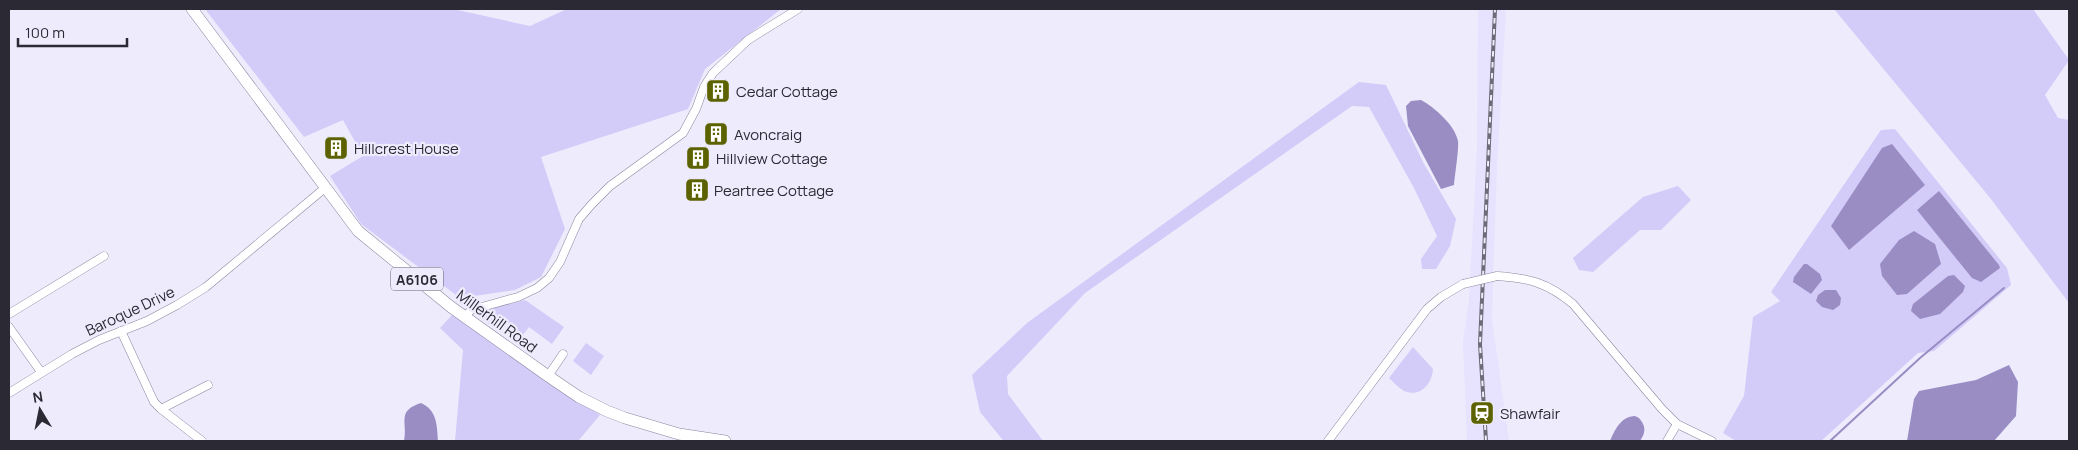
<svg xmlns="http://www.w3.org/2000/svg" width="2078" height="450" font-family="Manrope,sans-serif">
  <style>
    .built { fill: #e7e2fe }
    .green { fill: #d3cbf8 }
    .water { fill: #998dc4 }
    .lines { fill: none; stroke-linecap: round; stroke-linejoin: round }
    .stream { stroke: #998dc4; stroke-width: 2 }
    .minor-casing { stroke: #8a859f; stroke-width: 9 }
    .primary-casing { stroke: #8a859f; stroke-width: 12 }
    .minor { stroke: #fff; stroke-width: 8 }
    .primary { stroke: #fff; stroke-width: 11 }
    .rail-casing { stroke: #6d6b78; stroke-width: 4 }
    .rail { stroke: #eeebfc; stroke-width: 2; stroke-dasharray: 5.5; stroke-linecap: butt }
    .minor-bridge-casing { stroke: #8a859f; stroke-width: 9; stroke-linecap: butt }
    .minor-bridge { stroke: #fff; stroke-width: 8 }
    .labels { text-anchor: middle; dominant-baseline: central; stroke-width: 4.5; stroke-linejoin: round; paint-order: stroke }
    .shield { fill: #eeebfc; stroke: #666370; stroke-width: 1 }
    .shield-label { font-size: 14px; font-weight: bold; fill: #2b2934 }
    .poi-label { font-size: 15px; fill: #2b2934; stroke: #eeebfc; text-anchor: start }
    .street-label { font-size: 15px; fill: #2b2934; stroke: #eeebfc }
  </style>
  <rect width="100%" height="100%" fill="#eeebfc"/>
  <polygon class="built" points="1478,9 1506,9 1497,166 1492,319 1509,441 1467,441 1463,342 1469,299 1477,148"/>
  <g class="green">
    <polygon points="205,9 453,9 530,26 567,9 781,9 705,69 688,109 541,157 565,229 541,277 515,290 460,298 361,224 330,176 363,156 343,120 304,137"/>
    <polygon points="1834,9 2033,9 2069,60 2045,95 2058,118 2069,120 2069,303 1991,199"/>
    <polygon points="1359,82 1386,85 1423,162 1456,219 1450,246 1436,269 1422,269 1421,259 1437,236 1414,188 1369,107 1352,106 1085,293 1007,376 1008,394 1043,441 1004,441 1002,439 980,412 972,375 1027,323"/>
    <polygon points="1895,129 2007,268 2011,285 1934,351 1918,353 1821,441 1736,441 1723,433 1744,396 1753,317 1780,301 1771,292 1881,130"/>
    <polygon points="1678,186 1691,200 1661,230 1640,230 1593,272 1579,270 1573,258 1643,197"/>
    <polygon points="525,300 564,327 552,344 529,327 523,335 505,321 497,330 481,318 483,311"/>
    <polygon points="452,315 600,415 578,441 455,441 463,350 440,328"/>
    <polygon points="586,343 604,356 591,375 573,361"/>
    <path d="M1413,347L1433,369C1432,383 1421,398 1404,391C1399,388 1393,382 1389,378Z"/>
  </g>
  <g class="water">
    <path d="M1421,100C1434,107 1455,125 1458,141C1459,149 1455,174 1454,185L1441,189L1408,126L1406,106L1411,101Z"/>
    <polygon points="1892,144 1925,185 1849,250 1831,226 1882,148"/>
    <polygon points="1939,191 1999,265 2000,268 1981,282 1972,278 1917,210"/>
    <polygon points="1914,231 1935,244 1941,264 1907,294 1897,295 1882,276 1880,264 1899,240"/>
    <polygon points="1804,264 1807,264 1820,274 1822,280 1811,294 1793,282 1794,277"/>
    <polygon points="1954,275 1965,286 1963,292 1940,314 1920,319 1911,311 1913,304 1948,276"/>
    <polygon points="1825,290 1836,290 1841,298 1840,305 1833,310 1822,307 1816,301 1818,295"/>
    <polygon points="2009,365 2018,382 2016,416 1994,441 1907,441 1914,399 1919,391 1976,380"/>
    <path d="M421,403C437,410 437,425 438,441H404C408,422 396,411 421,403Z"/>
    <path d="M1635,416L1639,418C1646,426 1646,432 1640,441H1610C1614,431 1621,416 1635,416Z"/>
  </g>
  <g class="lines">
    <polyline class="stream" points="1830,441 1920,358 2004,288"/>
    <defs>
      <g id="minor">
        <path d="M1497,276C1529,278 1548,283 1573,304L1662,409L1677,424L1712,441"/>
        <polyline points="9,314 104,256"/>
        <polyline points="465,317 471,310 518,297 537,288 549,278 560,262 579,219 592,204 610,186 683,133 696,109 704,87 713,73 748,40 798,9"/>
        <polyline points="9,327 41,372"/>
        <polyline points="121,331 154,402 161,409 202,441"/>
        <polyline points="548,376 563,354"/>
        <polyline points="9,393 72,354 99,340 147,321 177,305 206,287 325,188"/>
        <polyline points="161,409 208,385"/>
        <polyline points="1328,441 1427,309 1441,297 1463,284"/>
        <polyline points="1667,441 1677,424"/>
      </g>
      <polyline id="primary" points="192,9 358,231 451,307 548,376 579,397 607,411 625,418 679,434 725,441"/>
    </defs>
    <use href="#minor" class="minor-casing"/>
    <use href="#primary" class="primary-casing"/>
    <use href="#minor" class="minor"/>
    <use href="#primary" class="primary"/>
    <defs>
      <polyline id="rail" points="1486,441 1480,344 1495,9"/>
    </defs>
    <use href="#rail" class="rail-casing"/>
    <use href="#rail" class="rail"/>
    <defs>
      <polyline id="minor-bridge" points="1463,284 1497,276"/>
    </defs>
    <use href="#minor-bridge" class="minor-bridge-casing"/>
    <use href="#minor-bridge" class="minor-bridge"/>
  </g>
  <defs>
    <symbol id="building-square" viewBox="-11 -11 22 22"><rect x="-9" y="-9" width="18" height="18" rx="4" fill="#5d6200" stroke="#eeebfc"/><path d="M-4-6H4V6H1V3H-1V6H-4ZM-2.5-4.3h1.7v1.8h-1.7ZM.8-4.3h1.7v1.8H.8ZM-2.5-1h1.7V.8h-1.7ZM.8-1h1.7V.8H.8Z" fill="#fff"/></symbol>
    <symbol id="station-square" viewBox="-11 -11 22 22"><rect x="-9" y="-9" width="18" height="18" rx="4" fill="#5d6200" stroke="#eeebfc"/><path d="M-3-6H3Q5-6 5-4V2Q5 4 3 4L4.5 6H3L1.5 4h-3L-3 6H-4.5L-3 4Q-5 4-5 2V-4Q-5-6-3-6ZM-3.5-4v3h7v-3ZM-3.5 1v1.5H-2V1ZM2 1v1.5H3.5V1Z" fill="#fff"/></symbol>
  </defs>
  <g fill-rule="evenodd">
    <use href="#building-square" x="704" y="77" width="28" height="28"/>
    <use href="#building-square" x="702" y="120" width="28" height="28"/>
    <use href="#building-square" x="322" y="134" width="28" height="28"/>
    <use href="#building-square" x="684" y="144" width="28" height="28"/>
    <use href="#building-square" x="683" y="176" width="28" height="28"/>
    <use href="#station-square" x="1468" y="399" width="28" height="28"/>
  </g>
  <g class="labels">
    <rect class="shield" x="391" y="267.5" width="52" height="23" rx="4"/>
    <g class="shield-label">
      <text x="417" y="279">A6106</text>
    </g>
    <g class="poi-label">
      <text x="736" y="91">Cedar Cottage</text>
      <text x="734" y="134">Avoncraig</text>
      <text x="354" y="148">Hillcrest House</text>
      <text x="716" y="158">Hillview Cottage</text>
      <text x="714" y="190">Peartree Cottage</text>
      <text x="1500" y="413">Shawfair</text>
    </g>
    <g class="street-label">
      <text transform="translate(130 311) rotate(-25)">Baroque Drive</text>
      <text transform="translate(497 321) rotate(36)">Millerhill Road</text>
    </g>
  </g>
  <rect width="2078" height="450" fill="none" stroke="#2b2934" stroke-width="20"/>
  <g transform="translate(40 410) rotate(350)" stroke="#eeebfc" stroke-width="4" paint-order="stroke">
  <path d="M0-4L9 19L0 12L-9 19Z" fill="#2b2934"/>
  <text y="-8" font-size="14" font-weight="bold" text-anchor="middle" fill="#2b2934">N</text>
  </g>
  <path d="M18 38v8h109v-8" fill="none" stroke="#2b2934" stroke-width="2.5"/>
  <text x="25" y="38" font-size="15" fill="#2b2934" stroke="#eeebfc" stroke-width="4" paint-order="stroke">100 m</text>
</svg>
